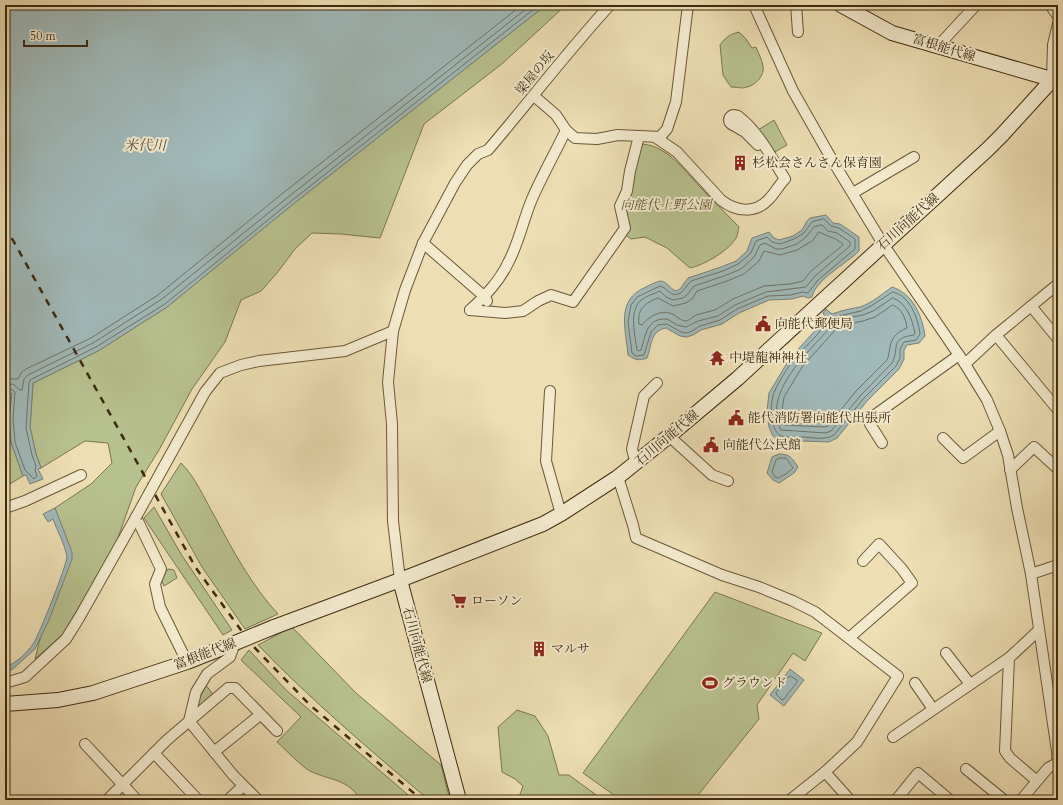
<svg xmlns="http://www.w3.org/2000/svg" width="1063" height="805" font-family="Cardo,'Noto Serif JP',serif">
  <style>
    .green { fill: #b7c18e; stroke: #7a764f }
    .water { fill: #a0b9b9; stroke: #798075 }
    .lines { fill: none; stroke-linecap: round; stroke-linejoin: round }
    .shore { stroke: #6f7264; stroke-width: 1 }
    .minor-casing { stroke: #6a5739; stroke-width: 12 }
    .secondary-casing { stroke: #3e2a10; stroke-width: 16 }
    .minor { stroke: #f3eace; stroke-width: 10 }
    .secondary { stroke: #f3eace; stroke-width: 14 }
    .rail { stroke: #3e2a10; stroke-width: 2.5; stroke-dasharray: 7 7; stroke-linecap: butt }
    .minor-bridge-casing { stroke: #6a5739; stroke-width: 12; stroke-linecap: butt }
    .secondary-bridge-casing { stroke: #3e2a10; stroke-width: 16; stroke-linecap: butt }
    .minor-bridge { stroke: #f3eace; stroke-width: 10 }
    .secondary-bridge { stroke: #f3eace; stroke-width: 14 }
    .labels { text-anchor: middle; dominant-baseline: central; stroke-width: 4; stroke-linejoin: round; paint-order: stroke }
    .street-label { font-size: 13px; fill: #3e2a10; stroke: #f3eace }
    .poi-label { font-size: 13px; fill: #3e2a10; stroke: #f3eace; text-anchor: start }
    .park-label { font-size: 13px; font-style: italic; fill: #5c5030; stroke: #f3eace }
    .water-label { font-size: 14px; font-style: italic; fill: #564e3a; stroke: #f3eace }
  </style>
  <rect width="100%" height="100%" fill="#eddeb3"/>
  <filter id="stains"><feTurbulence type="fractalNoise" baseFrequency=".005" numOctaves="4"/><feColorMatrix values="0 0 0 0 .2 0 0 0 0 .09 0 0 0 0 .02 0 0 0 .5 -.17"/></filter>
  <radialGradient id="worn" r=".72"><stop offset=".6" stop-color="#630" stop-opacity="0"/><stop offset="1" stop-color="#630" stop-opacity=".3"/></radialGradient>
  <g class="green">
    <polygon points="546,5 566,5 503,63 424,124 380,238 341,234 312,233 295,249 277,273 261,291 241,300 225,342 192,389 159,450 136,487 114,549 62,635 35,659 40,639 67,571 68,549 55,508 91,484 112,463 108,443 85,441 41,468 36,454 30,427 33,383 98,351 167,307 292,205"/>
    <path d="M739,32L746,39L752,48L756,47C758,53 762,59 763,66C765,75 756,85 747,87C743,89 736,87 731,87L723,75L720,45C725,38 730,34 739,32Z"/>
    <polygon points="774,120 787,145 773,153 758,130"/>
    <path d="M638,144C665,143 683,169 700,187C713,200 726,214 739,227C738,230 738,234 737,236C731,250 704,265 690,268L667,248L645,237L631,239L623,233V206Z"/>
    <polygon points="12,392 9,419 11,442 23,476 5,487 5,395"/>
    <path d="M181,463C196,478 204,498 215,517C233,551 252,586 278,614L245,629L202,567L161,494Z"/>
    <polygon points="154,507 181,554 232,630 223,635 144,518"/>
    <polygon points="168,569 174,570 177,578 164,586 161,579"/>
    <polygon points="715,592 822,633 805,661 793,653 757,705 759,719 694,800 621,800 583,773"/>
    <path d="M292,627L356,693L441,765L450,800H429C370,750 312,701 258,645Z"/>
    <path d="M249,650L286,690L414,800H361C347,778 331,781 310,771C302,767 285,749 277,742L301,717L241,660Z"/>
    <polygon points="206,685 214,696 203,705 197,704"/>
    <polygon points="517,710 535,716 548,736 559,775 569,775 603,800 518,800 523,786 515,779 502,772 498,727"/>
  </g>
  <g class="water">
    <polygon points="5,5 546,5 292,205 167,307 98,351 33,383 30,427 36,454 41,468 38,469 43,479 30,484 26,475 23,476 11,442 9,419 12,393 5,395"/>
    <path d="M826,215L833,223L840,224L859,237V251C846,264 816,279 812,297L808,298L803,296L792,299L769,300L739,313L722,324L701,330L693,335L687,337L680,336L666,328C650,331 652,345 647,358C639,361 635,360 628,355C626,329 615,300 646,287C650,285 656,282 660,281C667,281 670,289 676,291L680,289L688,278L721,267L736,261L747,251L752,238L769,232L774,238L779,240L793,236L802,230L807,221L810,218Z"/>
    <path d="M892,287C913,294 922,315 925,336L919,343L907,345L904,350V359L899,369L867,401L837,438L829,442L778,440L773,436L769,427L767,411L769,393L790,358L823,322L825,316L823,313L826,309L832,314C843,310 850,309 860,307C872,303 882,294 892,287Z"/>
    <path d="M779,454C790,454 792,458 798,467L794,473L779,483L773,480L767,473L772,457Z"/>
    <path d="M55,508L72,552V559L49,620L35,649L13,669L5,673V667C15,664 27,653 33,644C39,636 67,564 67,557C65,544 57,531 53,519L48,522L43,514Z"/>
    <polygon points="790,669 804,680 784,706 770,695"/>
  </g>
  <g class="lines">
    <g class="shore">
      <path d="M824,219L831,226L839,228L855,239V249L818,280L808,293L802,292L791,295L768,296L737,309L720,320L700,326L692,331L687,333L681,332L667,324L658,325L651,332L644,355L636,356L632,353L628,322L631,305L637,297L660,286C670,289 669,298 681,293L691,281L723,271L738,264L751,253L756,241L767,237L772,242L780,244L794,239L804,233L812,222Z"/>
      <path d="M822,225L828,231L837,233L850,242V246L815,276L806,287L766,292L735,305L718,316L698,321L686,327L677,325L667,319C646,318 646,335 641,350L639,351L637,350C635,336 629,312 640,301C645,296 654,294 660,291L666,297L673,300L683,298L687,295L694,286L724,276L741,269L754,257L760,245L765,243L776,249H782L797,244L806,237L814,227Z"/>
      <path d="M819,232C827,236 835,238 842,243L843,245L811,271L803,281L790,284L764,286L733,299L715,310L696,315L687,321C680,321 677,316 672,314C660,309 649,317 642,325L639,324C637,309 645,303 658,298L673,306L686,303L692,299L697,291L727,281L744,274L759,261L764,251L780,255L797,250L812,241Z"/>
      <path d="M893,292C910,296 918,318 920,334L916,340L904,342L900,349V358L896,366L864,398L834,435C825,440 815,438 804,437C784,437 775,441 772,417C771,410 771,403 773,396C774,389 789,365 794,359C806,345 821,334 829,318L861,311L871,306Z"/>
      <path d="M893,298C907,303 912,319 915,333L914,335C889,338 900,348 892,363L861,395L831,431L826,433L781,430C762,394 807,353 830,328L833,323L847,318L863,315L873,311Z"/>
      <path d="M893,305C902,309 906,319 907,328C898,332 892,336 890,347C889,352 889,355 887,360L856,391L828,426L825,427L785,425L782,411L784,397L802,367L837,328L848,324L863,321L875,317Z"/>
      <polyline points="5,379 18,379 21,373 26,369 91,338 158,295 283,193 522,5"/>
      <polyline points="5,385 13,384 20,390 22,390 24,379 28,375 93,343 162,299 287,198 531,5"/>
      <polyline points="5,391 11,389 15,392 13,419 15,442 25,470 34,479 37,476 35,470 36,466 32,455 26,428 29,383 30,380 96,347 165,304 290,202 539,5"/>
      <polygon points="780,458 786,458 793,468 786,474 778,478 775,477 772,472 776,460"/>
      <polygon points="790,676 797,680 797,682 784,699 782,700 777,695 776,693"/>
    </g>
    <defs>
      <g id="minor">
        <polyline points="754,5 793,91 831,158 883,244 965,364 987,400 1000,431 1008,455 1017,508 1031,574 1057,751 1058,769"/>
        <polyline points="796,5 798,32"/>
        <polyline points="1050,5 1058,16"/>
        <polyline points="938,46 976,5"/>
        <polyline points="1052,80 1053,45 1058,24"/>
        <polyline points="534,96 556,115 566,130 575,138 597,139 618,135 660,137 667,129 676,102 688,5"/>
        <circle cx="734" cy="120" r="5"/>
        <polyline points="733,125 745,132 758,145"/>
        <path d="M655,137L677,152L721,200C736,212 756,214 769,199C775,193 779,185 785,179C771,157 759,132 738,116"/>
        <polyline points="853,193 914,157"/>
        <polyline points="423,243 485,297 487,301"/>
        <polyline points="1031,306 1058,339"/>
        <polyline points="470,310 505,313 523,311 538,301 551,295 573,302 625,228 620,206 627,191 630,171 639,136"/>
        <path d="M470,310C485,296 499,282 508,263C519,243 523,220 532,199C542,176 555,153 566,130"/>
        <polyline points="996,335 1058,410"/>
        <polyline points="965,364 996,335 1058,284"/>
        <polyline points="550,391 546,461 561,514"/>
        <polyline points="669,436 712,475 728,481"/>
        <polyline points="943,438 963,458 1000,431"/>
        <polyline points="882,443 870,424 872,417 959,355"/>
        <polyline points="636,464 632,449 644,396 657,383"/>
        <polyline points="162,470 205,392 220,373 241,365 259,361 345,351 393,331"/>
        <polyline points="1010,470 1034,447 1058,469"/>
        <polyline points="618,477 633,525 636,538 722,575 759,587 793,601 815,612 898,676 857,742 825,772 790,800"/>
        <polyline points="5,508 25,501 81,475"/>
        <polyline points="136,517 161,569 155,584 160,607 187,662"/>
        <polyline points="1031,574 1058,565"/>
        <path d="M400,580L393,521L392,424L388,382L393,331L405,290L423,243L455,183L467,165L478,154L488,150C529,102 567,52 610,5"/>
        <polyline points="849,638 912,583 902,569 879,544 863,561"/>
        <polyline points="946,653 970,684"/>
        <polyline points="1009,658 1005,751 1010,758 1037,781"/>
        <polyline points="5,683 25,677 66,639 79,618 136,517"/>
        <polyline points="915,683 933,709"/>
        <polyline points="189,721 233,775 258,800"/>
        <polyline points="189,721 196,692 207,674 230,657 235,643"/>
        <polyline points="893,737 1009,658 1039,630"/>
        <polyline points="85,744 137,800"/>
        <polyline points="214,752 260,715"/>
        <polyline points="154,753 198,800"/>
        <polyline points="966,769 1004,800"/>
        <polyline points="825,772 850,800"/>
        <polyline points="107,800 167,740 228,688 235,688 277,731"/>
        <polyline points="228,800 243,786"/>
        <polyline points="896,800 918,773 950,800"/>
        <polyline points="1021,800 1048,768 1057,763"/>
      </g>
      <g id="secondary">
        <polyline points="841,5 892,33 1058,81"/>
        <polyline points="400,580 459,800"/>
        <polyline points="274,627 400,580 543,524 561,514 618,477 669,436 737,379 988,149 1002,135 1052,80"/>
        <polyline points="5,704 58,700 93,693 187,662 235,643"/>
      </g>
    </defs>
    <use href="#minor" class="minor-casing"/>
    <use href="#secondary" class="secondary-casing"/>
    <use href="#minor" class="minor"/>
    <use href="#secondary" class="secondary"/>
    <polyline class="rail" points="5,226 196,568 251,644 310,705 422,800"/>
    <defs>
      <polyline id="minor-bridge" points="136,517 162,470"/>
      <polyline id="secondary-bridge" points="235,643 274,627"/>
    </defs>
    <use href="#minor-bridge" class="minor-bridge-casing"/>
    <use href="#secondary-bridge" class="secondary-bridge-casing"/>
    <use href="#minor-bridge" class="minor-bridge"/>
    <use href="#secondary-bridge" class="secondary-bridge"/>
  </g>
  <defs>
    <symbol id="building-bare" viewBox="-9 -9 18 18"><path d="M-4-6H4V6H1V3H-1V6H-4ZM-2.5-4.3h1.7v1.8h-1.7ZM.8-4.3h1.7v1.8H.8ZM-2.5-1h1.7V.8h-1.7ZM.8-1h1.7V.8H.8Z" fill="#8f2418" stroke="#f3eace" stroke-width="2.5" paint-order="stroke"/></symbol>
    <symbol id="civic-bare" viewBox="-9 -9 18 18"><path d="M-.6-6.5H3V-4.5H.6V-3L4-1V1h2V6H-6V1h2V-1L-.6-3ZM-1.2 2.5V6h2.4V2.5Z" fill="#8f2418" stroke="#f3eace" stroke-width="2.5" paint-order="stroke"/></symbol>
    <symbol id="temple-bare" viewBox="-9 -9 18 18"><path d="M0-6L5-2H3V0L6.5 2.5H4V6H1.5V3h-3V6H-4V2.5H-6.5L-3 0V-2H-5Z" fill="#8f2418" stroke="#f3eace" stroke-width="2.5" paint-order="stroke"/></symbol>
    <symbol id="supermarket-bare" viewBox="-9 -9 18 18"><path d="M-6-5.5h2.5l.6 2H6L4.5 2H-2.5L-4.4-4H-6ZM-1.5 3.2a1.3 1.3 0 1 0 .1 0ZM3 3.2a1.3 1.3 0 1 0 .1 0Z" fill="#8f2418" stroke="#f3eace" stroke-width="2.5" paint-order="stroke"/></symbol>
    <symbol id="stadium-bare" viewBox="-9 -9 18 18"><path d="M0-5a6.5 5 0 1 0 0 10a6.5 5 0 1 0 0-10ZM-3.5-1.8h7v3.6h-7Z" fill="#8f2418" stroke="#f3eace" stroke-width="2.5" paint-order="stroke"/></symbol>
  </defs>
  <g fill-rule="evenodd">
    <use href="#building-bare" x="729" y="152" width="22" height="22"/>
    <use href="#civic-bare" x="752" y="313" width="22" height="22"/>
    <use href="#temple-bare" x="706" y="347" width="22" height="22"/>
    <use href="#civic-bare" x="725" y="407" width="22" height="22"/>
    <use href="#civic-bare" x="700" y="434" width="22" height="22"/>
    <use href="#supermarket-bare" x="448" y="590" width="22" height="22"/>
    <use href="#building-bare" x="528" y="638" width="22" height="22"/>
    <use href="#stadium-bare" x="699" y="672" width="22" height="22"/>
  </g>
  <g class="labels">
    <g class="street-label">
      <text transform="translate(944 48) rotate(17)">富根能代線</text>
      <text transform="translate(535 73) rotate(-51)">梁屋の坂</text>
      <text transform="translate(908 222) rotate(-42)">石川向能代線</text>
      <text transform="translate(667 438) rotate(-40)">石川向能代線</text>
      <text transform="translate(417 645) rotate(75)">石川向能代線</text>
      <text transform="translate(205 654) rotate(-21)">富根能代線</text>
    </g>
    <g class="poi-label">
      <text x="752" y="163">杉松会さんさん保育園</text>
      <text x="775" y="324">向能代郵便局</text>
      <text x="729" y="358">中堤龍神神社</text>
      <text x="748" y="418">能代消防署向能代出張所</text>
      <text x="723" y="445">向能代公民館</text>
      <text x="471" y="601">ローソン</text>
      <text x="551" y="649">マルサ</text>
      <text x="722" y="683">グラウンド</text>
    </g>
    <g class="park-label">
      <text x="666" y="205">向能代上野公園</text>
    </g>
    <g class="water-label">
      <text x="145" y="145">米代川</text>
    </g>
  </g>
  <rect width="1063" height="805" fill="none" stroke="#eddeb3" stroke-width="20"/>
  <rect x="6" y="6" width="1051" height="793" fill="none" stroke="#3e2a10" stroke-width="2"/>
  <rect x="10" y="10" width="1043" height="785" fill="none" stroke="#3e2a10"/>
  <path d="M24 40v6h63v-6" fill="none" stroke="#3e2a10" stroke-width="2"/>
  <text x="30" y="40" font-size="12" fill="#3e2a10" stroke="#f3eace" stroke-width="3" paint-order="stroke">50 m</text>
  <rect width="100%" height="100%" filter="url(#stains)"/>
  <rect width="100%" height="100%" fill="url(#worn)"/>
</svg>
